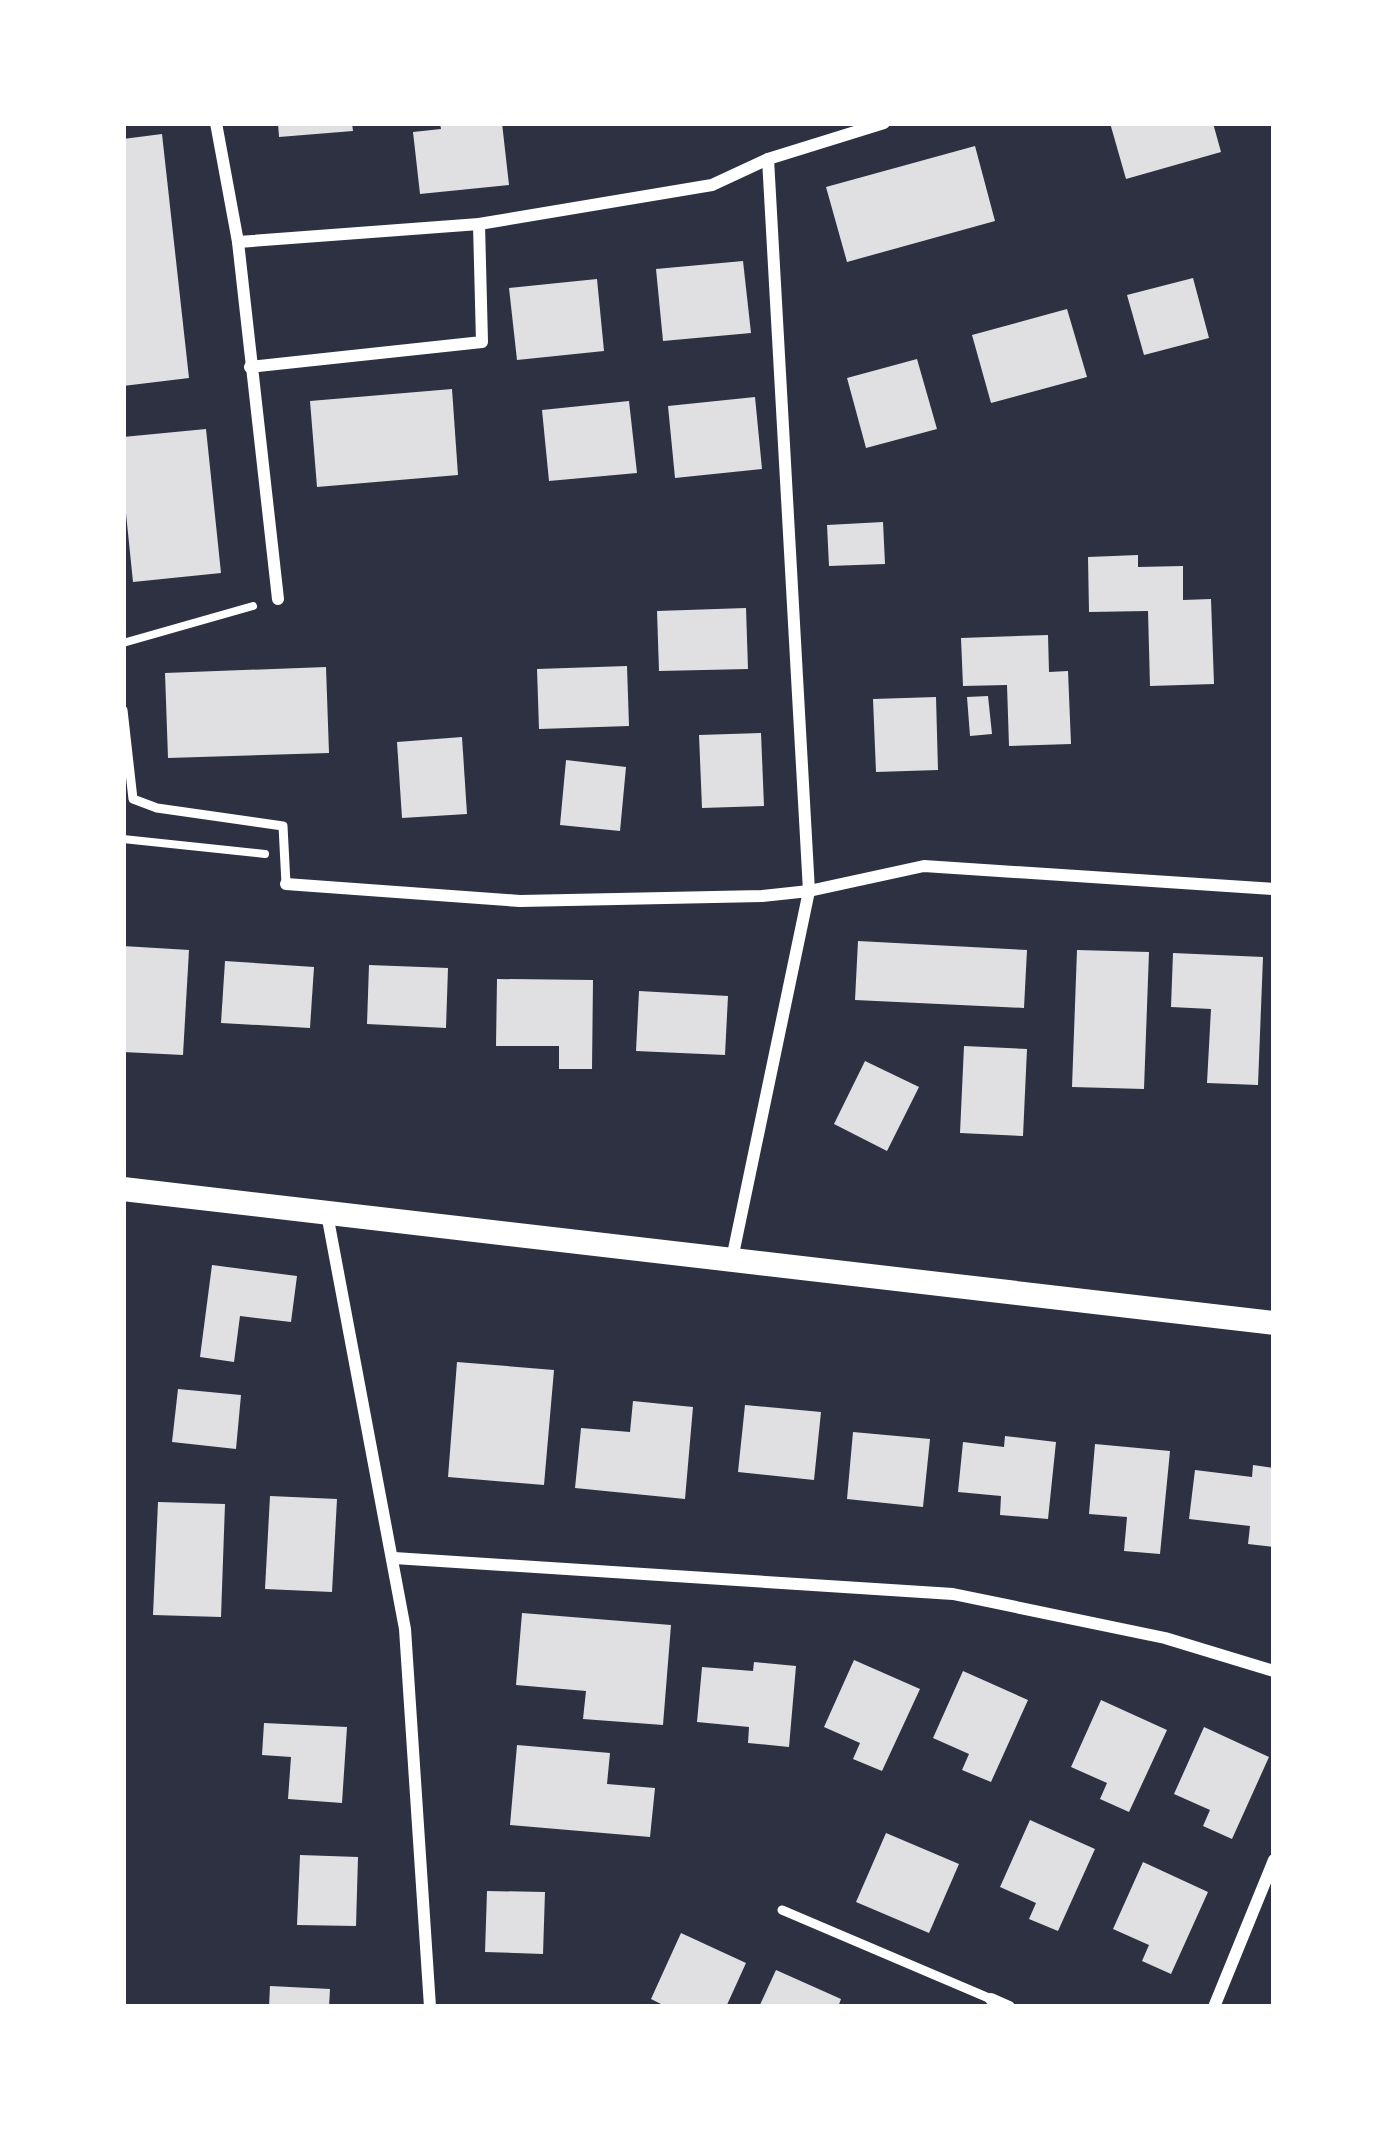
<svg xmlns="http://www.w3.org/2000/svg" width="1397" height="2130" font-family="'IBM Plex Sans',sans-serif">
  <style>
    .building { fill: #e0e0e3 }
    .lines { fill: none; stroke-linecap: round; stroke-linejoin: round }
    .path { stroke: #fff; stroke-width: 8 }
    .service { stroke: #fff; stroke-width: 9 }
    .minor { stroke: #fff; stroke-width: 12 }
    .secondary { stroke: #fff; stroke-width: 24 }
  </style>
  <rect width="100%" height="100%" fill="#2d3142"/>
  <g class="building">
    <polygon points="278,123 352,123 353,131 279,137"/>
    <polygon points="440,123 502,123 509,185 420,194 413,132 441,129"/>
    <polygon points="1110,123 1213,123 1221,152 1126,179"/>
    <polygon points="162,134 189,378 123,386 123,139"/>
    <polygon points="975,146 995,221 847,262 826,187"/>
    <polygon points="743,261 751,333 663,341 656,269"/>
    <polygon points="1193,278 1209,338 1144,355 1127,295"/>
    <polygon points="597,279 604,351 517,360 509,288"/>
    <polygon points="1067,309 1087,377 991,403 972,335"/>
    <polygon points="917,359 937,429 866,448 847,378"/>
    <polygon points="452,389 458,475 317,487 310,401"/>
    <polygon points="755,397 762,469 675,478 668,406"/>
    <polygon points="629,401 637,473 549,481 542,410"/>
    <polygon points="206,429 221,573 133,582 123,484 123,437"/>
    <polygon points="883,522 885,564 829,566 827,525"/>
    <polygon points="1138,555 1138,567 1183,566 1183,600 1211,599 1214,684 1150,686 1148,611 1089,612 1088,557"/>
    <polygon points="746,608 748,669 659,671 657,611"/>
    <polygon points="1048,635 1049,672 1068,671 1071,744 1009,746 1007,685 963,686 961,638"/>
    <polygon points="627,666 629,726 539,729 537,669"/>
    <polygon points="326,667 329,753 168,758 165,673"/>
    <polygon points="988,696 992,734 970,736 967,697"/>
    <polygon points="936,697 938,770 876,772 873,699"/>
    <polygon points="761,733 764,806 702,808 699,735"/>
    <polygon points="462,737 467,814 402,818 397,742"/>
    <polygon points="566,760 626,767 620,831 560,825"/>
    <polygon points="858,941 1027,950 1024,1008 855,1000"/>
    <polygon points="123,946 189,950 183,1055 123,1052"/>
    <polygon points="1077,950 1149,952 1144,1089 1072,1087"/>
    <polygon points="1173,953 1263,957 1258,1085 1207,1083 1211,1009 1171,1007"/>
    <polygon points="225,961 314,967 310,1028 221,1023"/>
    <polygon points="369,965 448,968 446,1028 367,1024"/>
    <polygon points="497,979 593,980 592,1069 559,1069 559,1046 496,1046"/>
    <polygon points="639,991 728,996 725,1055 636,1051"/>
    <polygon points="964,1046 1027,1049 1023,1136 960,1133"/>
    <polygon points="865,1061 919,1087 887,1151 834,1124"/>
    <polygon points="212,1265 297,1276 291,1322 240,1316 234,1362 200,1357"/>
    <polygon points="457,1362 554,1370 544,1485 448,1477"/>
    <polygon points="178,1389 241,1395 236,1449 172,1442"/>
    <polygon points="633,1401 693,1407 685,1499 575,1488 581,1428 630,1432"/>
    <polygon points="745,1405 821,1412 814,1480 738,1472"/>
    <polygon points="853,1432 930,1439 923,1507 847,1499"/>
    <polygon points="1005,1436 1056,1442 1048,1519 1000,1515 1001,1496 958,1492 963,1442 1004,1447"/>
    <polygon points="1095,1444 1170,1451 1160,1554 1124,1551 1127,1517 1089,1514"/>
    <polygon points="1253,1465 1274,1468 1274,1547 1248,1544 1250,1526 1189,1519 1195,1470 1252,1477"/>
    <polygon points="270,1496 337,1499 332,1592 265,1589"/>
    <polygon points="158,1502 225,1504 221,1617 153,1615"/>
    <polygon points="522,1613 671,1625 663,1725 583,1719 586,1691 516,1685"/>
    <polygon points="854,1660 920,1689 882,1771 853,1759 860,1743 824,1727"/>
    <polygon points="754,1662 796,1666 789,1747 748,1743 749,1727 697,1722 702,1667 753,1671"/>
    <polygon points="963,1671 1028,1700 991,1782 962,1770 969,1754 933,1738"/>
    <polygon points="1101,1700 1167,1730 1129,1812 1100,1799 1107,1783 1071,1767"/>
    <polygon points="264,1723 347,1727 342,1803 288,1799 291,1757 262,1755"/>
    <polygon points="1204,1727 1269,1757 1232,1839 1203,1826 1210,1810 1174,1794"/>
    <polygon points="517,1745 610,1753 607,1784 655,1788 650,1837 510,1825"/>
    <polygon points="1030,1820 1095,1849 1058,1931 1029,1919 1036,1903 1000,1887"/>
    <polygon points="886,1833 959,1864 929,1933 856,1902"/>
    <polygon points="300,1855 358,1857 356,1926 297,1925"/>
    <polygon points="1143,1862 1208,1892 1171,1974 1142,1961 1149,1945 1113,1929"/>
    <polygon points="487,1891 545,1892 543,1954 485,1952"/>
    <polygon points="681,1933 746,1963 726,2007 667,2007 651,1999"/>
    <polygon points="776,1970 841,1999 838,2007 759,2007"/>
    <polygon points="270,1986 330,1989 329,2007 269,2007"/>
  </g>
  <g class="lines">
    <g class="path">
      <polyline points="123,643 253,606"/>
      <polyline points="123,839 265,854"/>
    </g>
    <g class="service">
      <polyline points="123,710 133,799 157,808 283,826 286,884"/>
      <polyline points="782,1910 991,1999"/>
    </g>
    <g class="minor">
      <polyline points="216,123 238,242 278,599"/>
      <polyline points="238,242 479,224 712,185 768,159 884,123"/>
      <polyline points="250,367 482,342 479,224"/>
      <polyline points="286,884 520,901 762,896 809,891 924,866 1274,889"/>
      <polyline points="327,1214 405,1629 430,2007"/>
      <polyline points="732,1259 809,891 768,159"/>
      <polyline points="394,1558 953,1594 1165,1638 1274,1671"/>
      <polyline points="991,1999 1009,2007"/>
      <polyline points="1214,2007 1274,1860"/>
    </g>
    <polyline class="secondary" points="123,1189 1274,1323"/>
  </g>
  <rect width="1397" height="2130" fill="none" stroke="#ffffff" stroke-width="252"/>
</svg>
